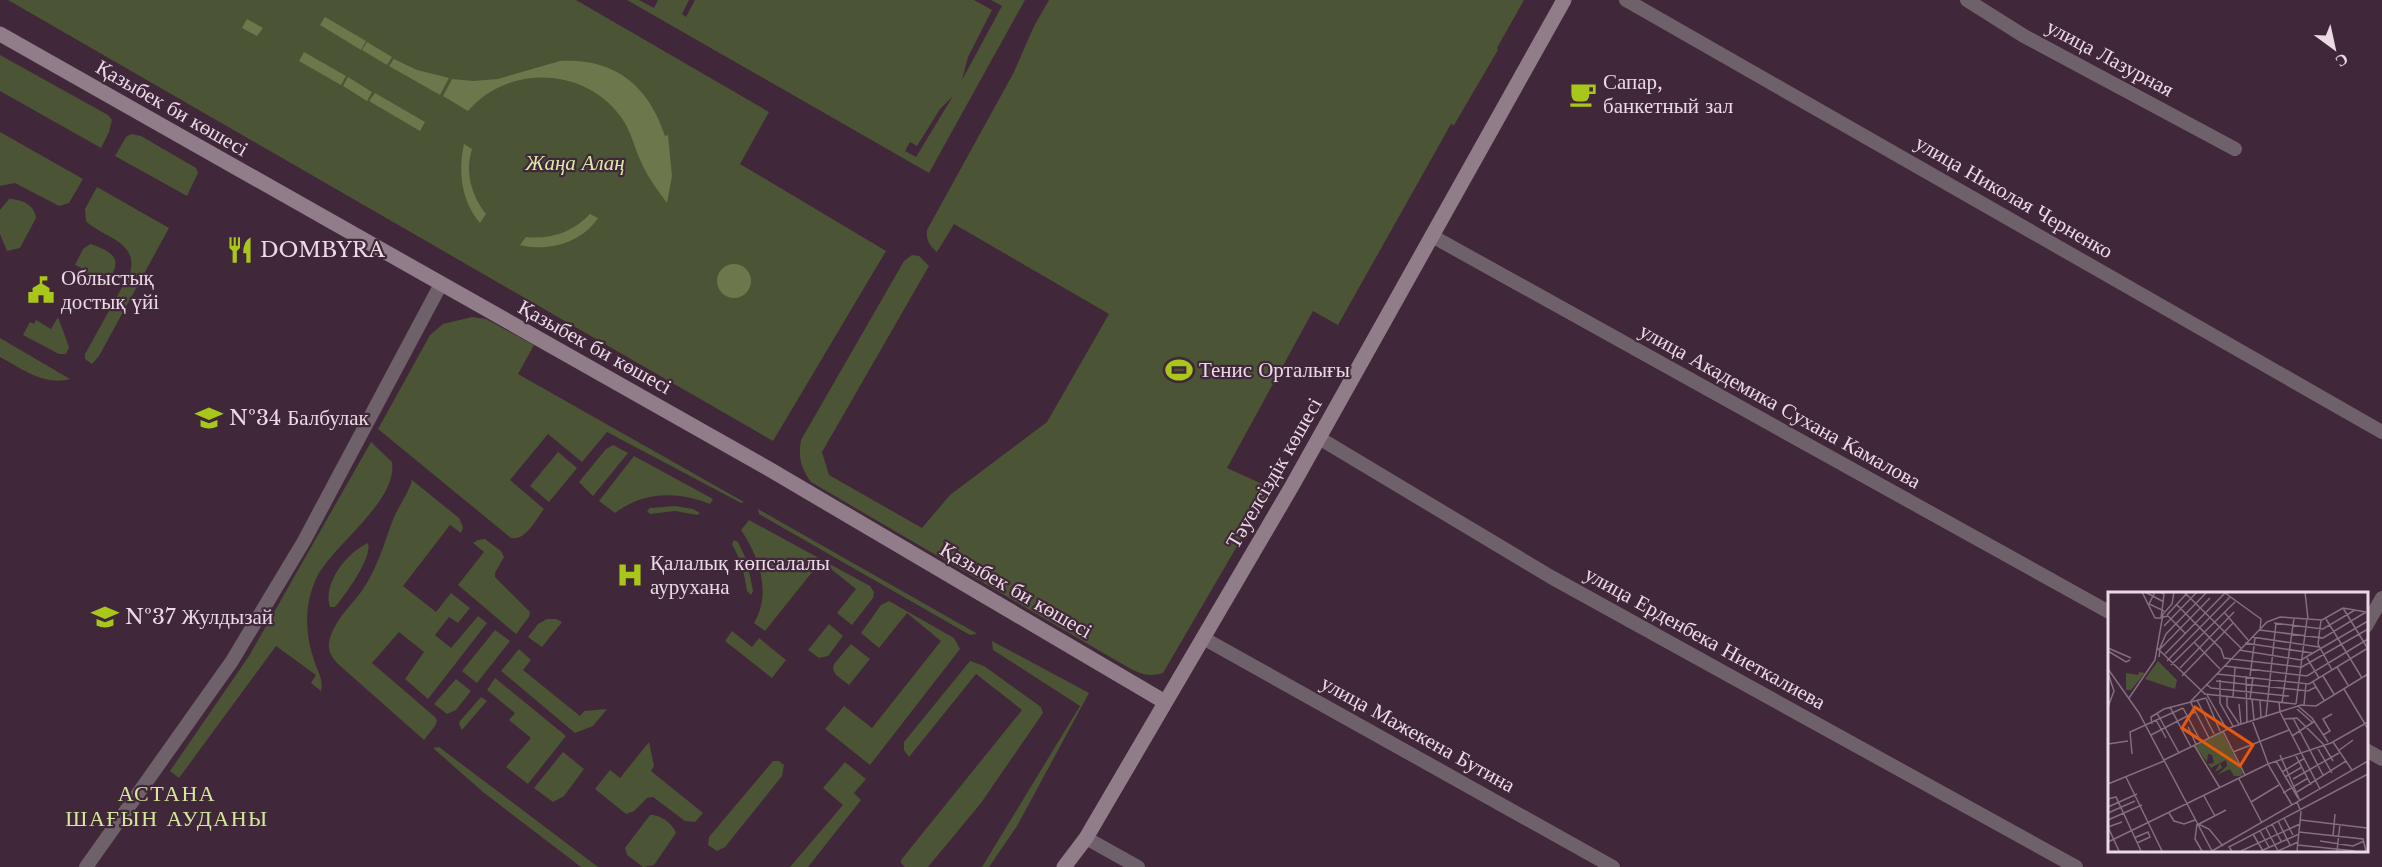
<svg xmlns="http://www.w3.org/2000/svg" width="2382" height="867" font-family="'Libre Baskerville',serif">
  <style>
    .green { fill: #4b5434; fill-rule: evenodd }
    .water { fill: #6c774c }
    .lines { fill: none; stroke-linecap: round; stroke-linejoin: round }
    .street { stroke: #6f616a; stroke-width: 14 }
    .secondary { stroke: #917c8a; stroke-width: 15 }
    .labels { text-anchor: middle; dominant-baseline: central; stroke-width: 4.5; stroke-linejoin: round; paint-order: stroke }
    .street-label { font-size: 21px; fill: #ebdae6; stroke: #402739 }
    .poi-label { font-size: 21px; fill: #ebdae6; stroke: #402739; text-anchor: start }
    .park-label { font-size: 21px; font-style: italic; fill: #d9eca5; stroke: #402739 }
    .neighbourhood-label { font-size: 22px; letter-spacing: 1.5px; fill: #d4e79c; stroke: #402739 }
    .inset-road { fill: none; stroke: #846f7e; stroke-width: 1.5 }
    .view { fill: #e8590c; fill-opacity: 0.15; stroke: #e8590c; stroke-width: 3 }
    .inset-edge { fill: none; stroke: #ebdae6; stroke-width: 3 }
  </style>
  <rect width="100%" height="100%" fill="#402739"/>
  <g class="green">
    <polygon points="8,0 576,0 769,112 740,164 886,251 773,441"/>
    <path d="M627,0H639L654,8L658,0H689L682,14L686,17L695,0H974L992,10L968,57L962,80L1002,6L991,0H1025L929,173ZM953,96L916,157L905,151L910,142L917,146L940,109Z"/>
    <path d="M1049,0H1524L1497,48L1498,50L1454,125L1451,124L1338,325L1313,311L1227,468L1271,488L1163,673C1144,679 1133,670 1117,661L811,482C801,468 798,458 801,440L904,261L912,255L919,256L929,266L822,452L829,475L922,528L950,495L1047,422L1109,314L954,224L937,252C929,245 926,240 927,230L1014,72L1034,26Z"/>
    <polygon points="0,55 108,115 112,120 109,132 101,148 0,91"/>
    <polygon points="0,132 83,179 69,203 59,206 15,183 0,186"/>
    <polygon points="131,134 141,136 196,168 198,173 187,196 115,156 126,137"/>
    <path d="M97,187L169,228L99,356L92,364L85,359V354L130,273C139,241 103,238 86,221L85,209Z"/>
    <path d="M9,199C21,199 35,205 36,218L20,248L7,251L0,234V210Z"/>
    <path d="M90,244C97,246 107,250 112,255C122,265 109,283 97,284C91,285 84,281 78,280L84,269L75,265L83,249Z"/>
    <polygon points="58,317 69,347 66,354 59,354 23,335 30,322 34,324 36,320 51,329"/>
    <path d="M472,317L486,319L534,345L518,374L744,502L741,503L607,432L582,462L548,434L510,480L544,509C536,519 526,541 511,538L378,429L430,335L443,324Z"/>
    <path d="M0,338L70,379C43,386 23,369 0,357Z"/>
    <path d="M371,442L392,462C398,502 331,546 316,579C304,605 305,634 314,660C317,671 324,679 321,691L311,683L316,675L276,646L179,778L170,771L249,656Z"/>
    <polygon points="613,445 628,453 593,496 579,482 606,449"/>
    <polygon points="558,452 577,468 549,502 530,486"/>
    <path d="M634,456L713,499L710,504C677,491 644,491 615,513L599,501Z"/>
    <path d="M412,480L459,518L463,527L461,533L450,525L403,586L436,612L451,593L470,608L458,623L449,617L435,635L451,648L478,616L487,623L428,699L405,679L424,652L399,632L372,663L435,717L437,721L435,726L424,740L338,664C330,655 326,648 331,635C337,617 355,602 365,586C379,564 385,540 394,517C400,504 408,494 412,480Z"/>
    <polygon points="675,506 693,509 700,513 697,515 675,511 650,514 647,511 650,508"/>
    <polygon points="758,509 976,633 976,634 970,635 759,514"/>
    <path d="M749,520L870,586L874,592L873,598L852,625L837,613L856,589L821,561L765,631L754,623C772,592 759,557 741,530Z"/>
    <polygon points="485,539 501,551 504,557 495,573 495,577 530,612 529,617 516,634 458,585 484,552 473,543 478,540"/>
    <polygon points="734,540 738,542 747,561 753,591 751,595 747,591 742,564 732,544"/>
    <path d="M368,543C373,557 345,595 335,607H330C322,584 347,552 368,543Z"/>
    <polygon points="889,601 954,638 960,649 870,765 825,729 844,706 872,728 941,641 907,613 879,648 861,633 881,605"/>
    <polygon points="547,619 556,619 562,622 542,647 528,637 538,624"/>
    <polygon points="829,624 843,636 828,656 819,658 808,650"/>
    <polygon points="495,630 510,641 477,683 462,671"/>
    <polygon points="732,631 752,647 759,638 786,660 772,678 725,641"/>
    <polygon points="992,641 1089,693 1017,826 989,867 982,867 1080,706 993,650"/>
    <polygon points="851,644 870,659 849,685 836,675 833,669 834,664"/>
    <polygon points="519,649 531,660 523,670 580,716 584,711 607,709 593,726 575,733 501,671"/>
    <polygon points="970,661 984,666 1041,707 1043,713 981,803 928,867 905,867 901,863 901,860 1022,710 976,674 909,757 904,750 904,742"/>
    <polygon points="495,678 566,736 528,784 506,767 531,738 509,720 515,713 487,690"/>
    <polygon points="456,679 471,691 456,710 447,714 434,704"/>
    <polygon points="481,697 487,701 462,730 459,724 460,721"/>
    <polygon points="649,742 654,766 651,771 703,813 695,822 685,821 653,797 647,798 634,811 626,814 595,789 610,770 620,778"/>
    <polygon points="439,747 598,867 581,867 483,792 433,748"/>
    <polygon points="563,752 584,769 564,796 553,802 534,788"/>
    <polygon points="773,761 779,761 784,765 782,776 725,847 717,851 708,845 709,837"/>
    <polygon points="845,762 866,779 854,793 861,800 808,867 790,867 843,805 823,788"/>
    <path d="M650,815C660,814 673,824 676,833L654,865L643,867L627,855L625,848Z"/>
  </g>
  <g class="water">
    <polygon points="325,17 366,41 361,50 320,25"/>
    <polygon points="247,19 263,28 257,36 242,28"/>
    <polygon points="367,42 392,57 387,65 362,50"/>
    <polygon points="304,52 346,76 341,85 299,61"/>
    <polygon points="394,59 417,70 449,78 440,95 389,66"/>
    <path d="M560,61C615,58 648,85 665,136L668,135L672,176L667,203C658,190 648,178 642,164C634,148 632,132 621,117C585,67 508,64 468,111L443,96L452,79L473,81L498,79Z"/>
    <polygon points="348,77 372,92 367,101 343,86"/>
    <polygon points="375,93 425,122 420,131 369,101"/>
    <path d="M464,144L472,149C465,171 471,195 486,214L480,223C461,200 458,172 464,144Z"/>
    <path d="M590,214L598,218C582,243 547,252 520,245L526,237C550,240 573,232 590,214Z"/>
    <circle cx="734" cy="281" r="17"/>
  </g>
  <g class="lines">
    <g class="street">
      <polyline points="1626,0 2382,432"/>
      <polyline points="1967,0 2024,36 2235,149"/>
      <polyline points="1432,236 2109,612"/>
      <polyline points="1319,438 1551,577 2076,867"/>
      <polyline points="2366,626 2382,598"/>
      <polyline points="1203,638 1613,867"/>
      <polyline points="2366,750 2382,759"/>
      <polyline points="1086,838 1138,867"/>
      <polyline points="86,867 232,661 304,541 441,284"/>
    </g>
    <g class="secondary">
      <polyline points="0,34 769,469 1165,702"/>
      <polyline points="1064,867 1086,838 1292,486 1564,0"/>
    </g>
  </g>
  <defs>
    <symbol id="cafe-bare" viewBox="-9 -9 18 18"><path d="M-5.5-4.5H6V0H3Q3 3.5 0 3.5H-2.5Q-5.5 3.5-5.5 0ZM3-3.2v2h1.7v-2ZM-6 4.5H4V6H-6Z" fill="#a9c71b" stroke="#402739" stroke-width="2.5" paint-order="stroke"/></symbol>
    <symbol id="restaurant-bare" viewBox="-9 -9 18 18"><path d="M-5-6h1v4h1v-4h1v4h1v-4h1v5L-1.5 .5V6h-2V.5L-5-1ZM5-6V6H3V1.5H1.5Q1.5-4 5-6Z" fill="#a9c71b" stroke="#402739" stroke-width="2.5" paint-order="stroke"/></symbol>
    <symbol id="civic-bare" viewBox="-9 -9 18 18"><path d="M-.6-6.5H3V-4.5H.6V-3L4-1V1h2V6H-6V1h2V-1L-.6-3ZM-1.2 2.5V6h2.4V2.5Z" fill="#a9c71b" stroke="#402739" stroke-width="2.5" paint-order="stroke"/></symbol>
    <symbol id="stadium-bare" viewBox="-9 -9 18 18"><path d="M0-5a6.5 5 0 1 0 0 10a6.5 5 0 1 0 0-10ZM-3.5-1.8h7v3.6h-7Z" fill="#a9c71b" stroke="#402739" stroke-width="2.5" paint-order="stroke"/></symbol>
    <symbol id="school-bare" viewBox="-9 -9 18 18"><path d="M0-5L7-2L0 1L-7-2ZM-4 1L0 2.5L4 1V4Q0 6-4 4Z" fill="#a9c71b" stroke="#402739" stroke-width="2.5" paint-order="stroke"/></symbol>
    <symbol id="hospital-bare" viewBox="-9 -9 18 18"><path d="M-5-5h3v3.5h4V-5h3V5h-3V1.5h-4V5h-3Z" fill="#a9c71b" stroke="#402739" stroke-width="2.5" paint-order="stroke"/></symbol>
  </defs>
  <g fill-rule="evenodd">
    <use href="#cafe-bare" x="1564" y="75" width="38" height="38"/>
    <use href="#restaurant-bare" x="221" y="231" width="38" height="38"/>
    <use href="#civic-bare" x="22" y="271" width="38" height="38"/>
    <use href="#stadium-bare" x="1160" y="351" width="38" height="38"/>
    <use href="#school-bare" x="190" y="399" width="38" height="38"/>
    <use href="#hospital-bare" x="611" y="556" width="38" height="38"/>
    <use href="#school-bare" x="86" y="598" width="38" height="38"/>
  </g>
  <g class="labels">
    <g class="street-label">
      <text transform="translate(2110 58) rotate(28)">улица Лазурная</text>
      <text transform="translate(172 108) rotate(30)">Қазыбек би көшесі</text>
      <text transform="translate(2014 197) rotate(30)">улица Николая Черненко</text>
      <text transform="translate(595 347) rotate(29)">Қазыбек би көшесі</text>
      <text transform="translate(1780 406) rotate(29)">улица Академика Сухана Камалова</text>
      <text transform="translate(1274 473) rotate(-60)">Тәуелсіздік көшесі</text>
      <text transform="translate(1016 590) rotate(30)">Қазыбек би көшесі</text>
      <text transform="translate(1705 638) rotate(29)">улица Ерденбека Ниеткалиева</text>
      <text transform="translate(1418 734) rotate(29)">улица Мажекена Бутина</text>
    </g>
    <g class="poi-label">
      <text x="1603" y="82">Сапар,<tspan x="1603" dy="24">банкетный зал</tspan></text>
      <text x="260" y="250">DOMBYRA</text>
      <text x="61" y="278">Облыстық<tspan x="61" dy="24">достық үйі</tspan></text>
      <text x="1199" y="370">Тенис Орталығы</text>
      <text x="229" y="418">№34 Балбулак</text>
      <text x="650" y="563">Қалалық көпсалалы<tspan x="650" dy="24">аурухана</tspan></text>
      <text x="125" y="617">№37 Жулдызай</text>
    </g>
    <g class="park-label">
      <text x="575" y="163">Жаңа Алаң</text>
    </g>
    <g class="neighbourhood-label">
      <text x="167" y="793">АСТАНА<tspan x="167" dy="25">ШАҒЫН АУДАНЫ</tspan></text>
    </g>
  </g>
  <g transform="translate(2108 592)">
    <rect width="260" height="260" fill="#402739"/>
    <path d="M50,69L69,88L67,97L37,87ZM31,80L37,81L23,98H18V81L30,83ZM114,139L135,181L133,184H126L122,177L109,183L119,174L118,168L112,171L114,176L107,180L112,171L103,176L100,172L106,171L104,163L100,162L99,170L87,154Z" fill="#4b5434"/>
    <path class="inset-road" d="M34,0L47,26H53L56,2L51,0M37,0L56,10M47,0L41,12L56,19M76,0L133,56M197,0L200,27M68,12L113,57L116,66L192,75M235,16L260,57M235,16L258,20M116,20L140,48M59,23L80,0M55,25L60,24L78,42M218,27L254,86M213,28L210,52L224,78M166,31L215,37L247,18M56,34L89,0M144,45L211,55M86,50L112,77M137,51L204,61M0,56L23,66M49,56L97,102L188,112M51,58L58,42L98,1M131,58L193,68M0,59L18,70L22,68M57,62L117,1L153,27L152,38L167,40L215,46L258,20M51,65L52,57L102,6M199,66L211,86M193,68L260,29M59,69L122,5M63,73L127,10M117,74L199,84L260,47M229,75L240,93M72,76L126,20M192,76L260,37M0,77L31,121L104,259M0,81L6,99L0,115M109,82L201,92L260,56M74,84L125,31M138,84L139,130M142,84L147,46M215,84L226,102M112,88V111L125,134M108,89L200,99L208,95M205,90L216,108M98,92L103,96L181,104M236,97L260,137M99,103L118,136M119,104V114L131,132M125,105L127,75M21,106L47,68L55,22L64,12L66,0M98,106L112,139M142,107L145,85M144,107L146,128M89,108L106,142M152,108L153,126M82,109L101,146M83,109L159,30L172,25L214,28L235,16M171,110L172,120L212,197M174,111L186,26M131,112L133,132M188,112L199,27M196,113L198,92M190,114L204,126L220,150M62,115L83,155M75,116L93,150M189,117L205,131M49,121L71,161M158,124L168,31M185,126L215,183M176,127L189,126L215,152L225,169M48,128L58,146M144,128L161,174L184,213M44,132L43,125L56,117L98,106M80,135L88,152M115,139L137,183M43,143L87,120M215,143L222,139L215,127L224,122M184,144L207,129M225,150L244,178M0,152L20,149M86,153L112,196M209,155L224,181M230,159L245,148M125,160L181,138M24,162L22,140L75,116M187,162L203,193M172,163L192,209M56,168L124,135L193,113L208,114L260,82M168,169L190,206M160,172L223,151L260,130M174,180L197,166M18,185L54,259M177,185L194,175M131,187L154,231M185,187L231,161M0,192L56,169M189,200L238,169M175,201L200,186M96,204L107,224M0,207L8,205L33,259M143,210L171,193M189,210L193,220L189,259M0,215L29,202M0,221L27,209M61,221L66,229L76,232L87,228M176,226L185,243M0,228L34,213M193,228L259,236M170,229L182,253M89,232L87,247L94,259M90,232L101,237L115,254M91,232L118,218M164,232L173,249M158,236L170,259M152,239L161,255M191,240L255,247L258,259M145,242L155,259M225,244L227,222M26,246L40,240L42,245L29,251M212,249L245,254L256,249M0,250L160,172M190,253L247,259M11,259L0,235L14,230M104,259L260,169M124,259L121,255L260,182M133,259L192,232M153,259L191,242M170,259L190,250M229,259L232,232"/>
    <path class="view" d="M87,115L145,153L132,174L74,136Z"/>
    <rect width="260" height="260" class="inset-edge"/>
  </g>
  <g transform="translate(2334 48) rotate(147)" stroke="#402739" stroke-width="4.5" paint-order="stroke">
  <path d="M0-4.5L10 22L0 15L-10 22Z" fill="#ebdae6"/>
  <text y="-9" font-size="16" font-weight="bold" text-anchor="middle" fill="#ebdae6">С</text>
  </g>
</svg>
